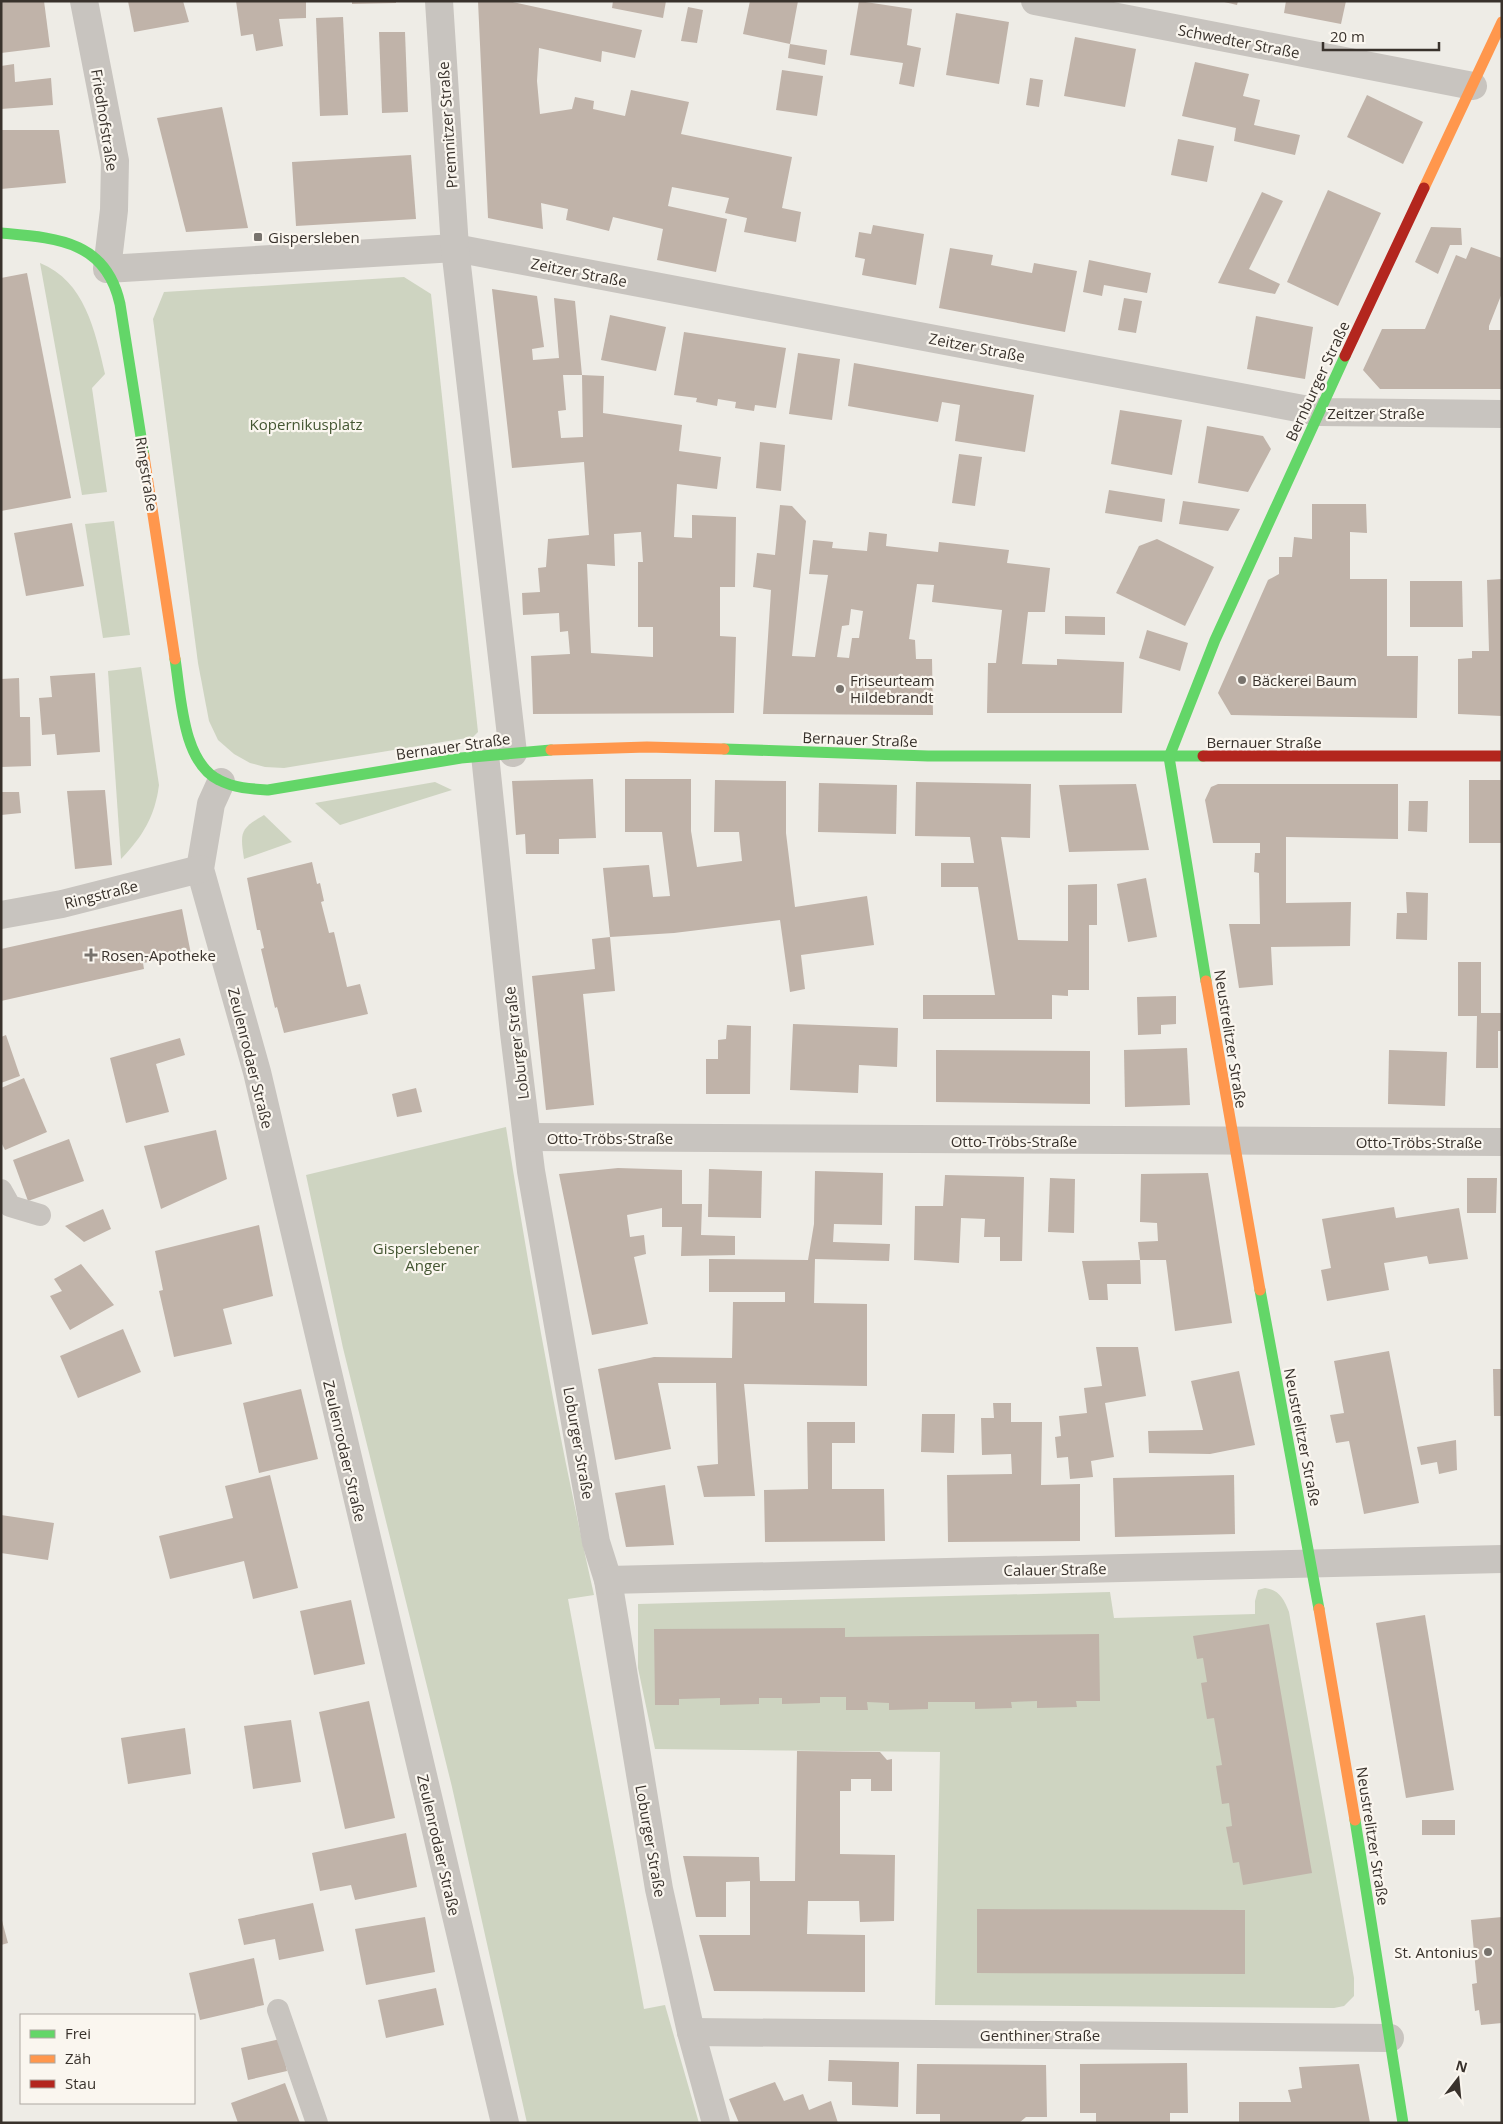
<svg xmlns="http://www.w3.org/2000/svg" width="1503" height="2124" font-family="'Open Sans',sans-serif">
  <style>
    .green { fill: #ced4c1 }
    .building { fill: #c0b3a9; fill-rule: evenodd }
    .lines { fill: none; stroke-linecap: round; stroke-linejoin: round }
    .lane { stroke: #c8c4bf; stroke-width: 22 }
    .street { stroke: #c8c4bf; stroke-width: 28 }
    .fast { stroke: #63d668; stroke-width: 11 }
    .slow { stroke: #ff974d; stroke-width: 11 }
    .jam { stroke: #b3261e; stroke-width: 11 }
    .poi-dot { fill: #78736d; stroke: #faf6ef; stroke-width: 2 }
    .labels { text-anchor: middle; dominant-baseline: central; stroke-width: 4.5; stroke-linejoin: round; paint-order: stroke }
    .street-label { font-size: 15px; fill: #39322c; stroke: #faf6ef }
    .poi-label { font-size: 15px; fill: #39322c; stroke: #faf6ef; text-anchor: start }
    .park-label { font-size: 15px; fill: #445632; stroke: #faf6ef }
  </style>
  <rect width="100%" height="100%" fill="#eeece6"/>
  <g class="green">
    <path d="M40,263C85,281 95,331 105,374L92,388L107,492L82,495Z"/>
    <polygon points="404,277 431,294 478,732 473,737 284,768 265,767 250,763 234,754 218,740 209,721 198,663 153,319 164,292"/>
    <polygon points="114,521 130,635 103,638 85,524"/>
    <path d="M141,667L159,785C155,816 143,836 121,859L108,671Z"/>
    <polygon points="435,782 452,790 340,825 315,803"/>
    <path d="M264,815L292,842L244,859C240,832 240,829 264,815Z"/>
    <path d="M506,1127C531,1284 559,1440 594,1595L568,1599L644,2009L665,2005L699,2123H527L452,1787L343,1348L306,1175Z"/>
    <path d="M1265,1588C1279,1590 1284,1599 1289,1612L1354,1978V1996L1344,2006L1334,2008L935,2005L940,1752L655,1749L638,1668V1604L1110,1592L1114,1618L1255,1614V1601L1258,1590Z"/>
  </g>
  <g class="building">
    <polygon points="1,1 44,1 50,47 1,53"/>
    <polygon points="128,1 183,1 189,22 134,32"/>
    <polygon points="236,1 306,1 306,18 279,19 283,46 256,51 253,34 241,36"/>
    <polygon points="352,1 396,1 396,3 352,4"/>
    <polygon points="478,1 508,1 642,30 635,58 602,51 601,62 539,48 537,81 540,114 572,109 575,97 594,101 593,109 625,116 631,90 689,102 681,134 792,157 782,208 801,212 796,242 744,232 747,218 725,213 729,198 672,187 668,206 727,219 716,272 657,260 663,229 613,217 609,231 566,220 568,209 541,203 543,229 488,218"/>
    <polygon points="613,1 666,1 663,18 612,8"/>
    <polygon points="750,1 798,1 790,44 743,34"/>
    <polygon points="859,1 912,9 907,45 921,48 914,87 899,84 903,63 850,55"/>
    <polygon points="1220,1 1238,1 1237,5"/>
    <polygon points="1286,1 1346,1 1341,24 1284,13"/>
    <polygon points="688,7 703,10 697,43 681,41"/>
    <polygon points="956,13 1009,22 999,84 946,75"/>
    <polygon points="343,17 348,115 320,116 316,18"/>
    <polygon points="379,32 405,32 408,112 382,113"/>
    <polygon points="1075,37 1136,49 1125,107 1064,96"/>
    <polygon points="790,44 827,50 825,65 788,58"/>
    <polygon points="1195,62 1249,74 1243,96 1260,100 1254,125 1300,135 1295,155 1234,141 1236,128 1182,116"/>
    <polygon points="14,64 15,82 51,78 53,105 1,109 1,66"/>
    <polygon points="782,70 823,76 817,116 776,110"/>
    <polygon points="1030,78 1043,80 1039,107 1026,105"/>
    <polygon points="1367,95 1423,122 1403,164 1347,137"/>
    <polygon points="222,107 248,228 186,232 157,118"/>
    <polygon points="1,130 59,130 66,183 1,189"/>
    <polygon points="1178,139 1214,146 1207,182 1171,175"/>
    <polygon points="411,155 416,219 296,226 292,162"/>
    <polygon points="1328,190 1381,213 1338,306 1287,282"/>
    <polygon points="1262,192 1283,201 1249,269 1280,284 1275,294 1218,283"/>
    <polygon points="873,225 924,234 916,285 862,275 865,259 855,257 859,232 871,234"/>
    <polygon points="1431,227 1461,228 1462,245 1450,245 1438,274 1415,262"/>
    <polygon points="1471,247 1502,258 1502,293 1489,326 1489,330 1502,330 1502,389 1380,389 1363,370 1382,329 1425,329 1456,255 1466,259"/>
    <polygon points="950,248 993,255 991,265 1032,273 1034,263 1077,271 1065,332 939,308"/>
    <polygon points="1089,260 1151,273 1147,293 1104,285 1102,296 1083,292"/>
    <polygon points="27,273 71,498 1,511 1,278"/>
    <path d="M492,289L537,296L544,347L532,349L533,360L559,358L554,298L575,301L582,375H563L566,410L558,411L561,438L583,437L582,375L604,376L603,413L682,425L679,451L721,457L717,489L677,484L674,537L692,538V515L736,517L735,587H720V636L736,637L734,713L533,714L531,656L570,654L568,631L560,632L559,613L523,615L522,593L540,592L538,568L546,567L548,539L589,535L584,462L512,468ZM641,532L643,562H638V627H653V657L591,653L587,564L615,566L614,534Z"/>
    <polygon points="1124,298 1142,301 1136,333 1118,330"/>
    <polygon points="610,315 666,327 656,371 601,360"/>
    <polygon points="1256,316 1313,327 1305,379 1247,369"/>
    <polygon points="684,332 786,348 776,408 755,405 754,411 735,408 736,402 718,399 717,406 696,402 697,398 674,395"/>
    <polygon points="798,353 840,359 832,420 789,414"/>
    <polygon points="854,363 1034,395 1025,452 955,441 960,405 942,402 938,422 848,406"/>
    <polygon points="1120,410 1182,420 1172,475 1111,464"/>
    <polygon points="1207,426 1263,436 1271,449 1248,492 1198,483"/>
    <polygon points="760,442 785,445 781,491 756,488"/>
    <polygon points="959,454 982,457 975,506 952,503"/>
    <polygon points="1109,490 1165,499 1162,522 1105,513"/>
    <polygon points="1183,501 1240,509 1228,531 1179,524"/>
    <polygon points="1312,504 1366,504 1367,533 1350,532 1350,579 1387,579 1387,656 1418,656 1417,718 1231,715 1218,693 1268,580 1279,574 1279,557 1292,557 1294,537 1312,539"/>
    <path d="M780,505L792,506L806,521L792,656L815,657L828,575L809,574L813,540L833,542L832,548L867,551L869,532L887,534L886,546L938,552L939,542L1009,550L1007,563L1050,568L1045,612H1028L1022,664L1057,665V659L1124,662L1122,713H987L988,663H996L1002,610L932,602L934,585L917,584L909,639L915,640L916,659H932L933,715L763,714L771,590L753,587L757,553L775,555ZM851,609L863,611L859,638H852L849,658L837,657L842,626L849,625Z"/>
    <polygon points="72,523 84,586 26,596 14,533"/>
    <polygon points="1157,539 1214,567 1185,626 1116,593 1139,546"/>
    <polygon points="1502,579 1502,716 1458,714 1458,659 1472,658 1472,651 1489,651 1487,580"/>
    <polygon points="1410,581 1462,581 1463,627 1410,627"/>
    <polygon points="1065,616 1105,617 1105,635 1065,634"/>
    <polygon points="1147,630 1188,643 1180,671 1139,658"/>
    <polygon points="95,673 100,752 57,755 55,734 42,735 39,698 52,697 50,676"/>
    <polygon points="19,678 20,717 30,717 31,766 1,767 1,679"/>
    <polygon points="593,779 596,838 559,839 559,854 526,854 525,834 516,835 512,781"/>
    <polygon points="625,779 691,779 691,831 697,867 742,861 739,832 714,832 715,780 786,781 786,833 795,907 867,896 874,945 801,955 805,989 790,992 780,920 674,933 610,937 603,868 649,865 653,897 670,896 662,832 625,832"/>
    <rect x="1469" y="780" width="33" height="63"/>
    <polygon points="916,782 1031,784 1030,838 1001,837 1018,940 1068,941 1068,885 1097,884 1097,925 1089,925 1089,990 1068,990 1068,996 1052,995 1052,1019 923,1019 923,995 995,995 978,887 941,887 941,863 974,863 970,837 915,836"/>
    <polygon points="819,783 897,785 896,834 818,832"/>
    <polygon points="1136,784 1149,850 1069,852 1059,785"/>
    <polygon points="1218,784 1398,784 1398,839 1286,837 1286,903 1351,902 1350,946 1271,947 1273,985 1239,988 1229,924 1260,924 1259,873 1254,872 1255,853 1260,853 1260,843 1213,843 1205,800 1211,787"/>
    <polygon points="105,790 112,865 75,869 67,791"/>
    <polygon points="1,792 19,792 21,813 1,815"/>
    <polygon points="1409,801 1428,801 1427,832 1408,831"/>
    <polygon points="312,862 317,884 320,883 324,901 321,902 329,933 334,932 347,987 360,984 368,1014 284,1033 277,1007 275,1008 261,949 264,948 260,930 257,930 247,878"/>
    <polygon points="1146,878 1157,937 1128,942 1117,884"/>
    <polygon points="1406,892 1428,893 1427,940 1396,939 1397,913 1407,913"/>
    <polygon points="182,909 191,954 143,963 144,969 1,1001 1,949"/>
    <polygon points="610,937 615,991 583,994 594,1105 546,1110 532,976 595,969 592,939"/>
    <polygon points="1458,962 1481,962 1481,1013 1502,1013 1502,1031 1498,1031 1498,1068 1476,1068 1477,1016 1458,1016"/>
    <polygon points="1176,996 1176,1024 1161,1025 1161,1034 1138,1035 1137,997"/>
    <polygon points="793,1024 898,1028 897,1067 859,1065 858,1093 790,1090"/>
    <polygon points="727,1025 751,1026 750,1094 706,1094 706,1059 718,1059 718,1040 726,1039"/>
    <polygon points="6,1035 20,1076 1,1083 1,1037"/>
    <polygon points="180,1038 185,1055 156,1064 169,1112 126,1123 110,1058"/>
    <polygon points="1187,1048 1190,1105 1125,1107 1124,1050"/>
    <polygon points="936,1050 1090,1051 1090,1104 936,1102"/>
    <polygon points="1389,1050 1447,1052 1445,1106 1388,1104"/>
    <polygon points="24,1078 47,1132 5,1150 1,1142 1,1088"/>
    <polygon points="416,1088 422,1112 397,1117 392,1094"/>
    <polygon points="216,1130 227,1179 161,1209 144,1146"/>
    <polygon points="69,1139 84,1181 28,1201 13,1160"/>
    <polygon points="618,1168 682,1170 682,1204 702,1204 701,1235 735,1236 735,1255 681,1256 682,1227 662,1227 662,1208 627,1215 630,1237 644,1235 646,1254 634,1257 648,1324 592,1335 559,1174"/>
    <polygon points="709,1169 762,1171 761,1218 708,1217"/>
    <polygon points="815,1171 883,1173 882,1225 834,1224 833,1242 890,1244 889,1261 815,1259 814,1303 867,1304 867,1386 744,1384 755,1496 704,1497 697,1466 718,1464 716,1383 658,1383 671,1449 615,1460 598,1369 654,1357 732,1358 733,1302 785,1302 785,1292 709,1292 709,1259 808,1260 814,1224"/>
    <polygon points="1208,1173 1232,1323 1175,1331 1166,1260 1140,1260 1138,1242 1158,1241 1157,1223 1140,1222 1141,1174"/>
    <polygon points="945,1175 1024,1177 1022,1261 1000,1261 1000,1237 984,1237 985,1219 961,1218 959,1263 914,1260 915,1206 943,1206"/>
    <polygon points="1050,1178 1075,1179 1074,1233 1048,1232"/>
    <polygon points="1467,1178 1497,1178 1496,1213 1467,1213"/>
    <polygon points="1394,1207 1396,1218 1459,1208 1468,1259 1429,1264 1427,1256 1384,1263 1389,1290 1327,1301 1321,1270 1331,1268 1322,1219"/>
    <polygon points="103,1209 111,1229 84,1242 65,1226"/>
    <polygon points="259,1225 273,1296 223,1309 232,1344 174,1357 159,1291 163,1290 155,1251"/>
    <polygon points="1140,1260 1141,1284 1107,1284 1108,1300 1089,1300 1082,1261"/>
    <polygon points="81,1264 114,1305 70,1330 50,1296 62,1291 54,1279"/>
    <polygon points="123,1329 141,1372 78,1398 60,1356"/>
    <polygon points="1096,1347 1138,1347 1146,1396 1105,1403 1114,1457 1091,1461 1093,1477 1070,1479 1068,1457 1057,1458 1055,1437 1061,1436 1059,1416 1087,1413 1084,1388 1102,1386"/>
    <polygon points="1389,1351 1419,1503 1364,1514 1349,1441 1336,1443 1330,1415 1344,1413 1334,1361"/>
    <polygon points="1493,1369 1502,1369 1502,1416 1494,1416"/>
    <polygon points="1239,1371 1255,1445 1210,1454 1149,1453 1148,1431 1203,1430 1191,1381"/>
    <polygon points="301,1389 318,1459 259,1473 243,1403"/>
    <polygon points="993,1403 1011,1403 1011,1422 1042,1422 1041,1485 1080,1484 1080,1541 948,1542 947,1475 1012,1474 1011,1454 982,1455 981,1418 994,1418"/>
    <polygon points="922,1414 955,1414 954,1453 921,1452"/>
    <polygon points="807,1422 855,1422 855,1443 832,1443 832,1489 884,1489 885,1541 765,1542 764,1490 808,1489"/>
    <polygon points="1456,1440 1457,1470 1439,1474 1437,1462 1421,1465 1417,1447"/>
    <polygon points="270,1475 298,1588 253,1599 244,1561 170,1579 159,1536 233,1518 225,1486"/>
    <polygon points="1234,1475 1235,1534 1115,1537 1113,1478"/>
    <polygon points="665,1485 674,1545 626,1547 615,1493"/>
    <polygon points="1,1515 54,1523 48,1560 1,1553"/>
    <polygon points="351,1600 365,1664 314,1675 300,1611"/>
    <polygon points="1425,1615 1454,1790 1406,1798 1376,1623"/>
    <polygon points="1269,1624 1312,1873 1243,1885 1239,1862 1233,1863 1226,1827 1232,1826 1229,1803 1222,1804 1216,1766 1222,1765 1214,1718 1207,1719 1201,1683 1207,1682 1203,1658 1197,1659 1193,1636"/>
    <polygon points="845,1628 845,1637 1099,1634 1100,1701 1076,1701 1077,1707 1037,1708 1037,1701 1011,1702 1012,1708 975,1709 975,1702 928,1702 928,1709 889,1710 889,1703 867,1702 868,1710 846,1710 846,1697 820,1697 820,1703 782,1704 782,1698 759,1698 759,1704 720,1705 720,1698 679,1699 679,1705 655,1705 654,1629"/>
    <polygon points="369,1701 395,1818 345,1829 319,1712"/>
    <polygon points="291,1720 301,1782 253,1789 244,1726"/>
    <polygon points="185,1728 191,1774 128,1784 121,1738"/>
    <polygon points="797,1751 880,1752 887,1760 892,1759 892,1791 871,1791 871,1779 851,1779 851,1791 840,1791 840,1854 895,1855 894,1921 860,1922 859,1901 808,1901 807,1934 865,1935 865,1992 714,1991 699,1935 750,1935 750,1881 726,1882 726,1917 696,1917 683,1856 759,1857 760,1881 795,1881"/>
    <rect x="1422" y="1820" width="33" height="15"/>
    <polygon points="406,1833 417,1887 355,1900 351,1885 320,1891 312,1853"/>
    <polygon points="313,1903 324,1951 279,1960 275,1939 244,1945 238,1919"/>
    <polygon points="977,1909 1245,1910 1245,1974 977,1973"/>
    <polygon points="1,1917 8,1943 1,1945"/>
    <polygon points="425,1917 435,1972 366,1985 355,1929"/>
    <polygon points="1502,1917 1502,2023 1481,2025 1479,2010 1475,2011 1472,1984 1477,1983 1471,1920"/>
    <polygon points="254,1958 264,2005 200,2020 189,1973"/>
    <polygon points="436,1988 444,2025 386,2038 378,2000"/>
    <polygon points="280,2039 287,2071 248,2080 241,2048"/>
    <polygon points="829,2060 899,2062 898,2107 852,2105 852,2082 828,2081"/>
    <polygon points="1187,2063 1188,2113 1170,2113 1170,2122 1096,2123 1096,2113 1080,2113 1080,2064"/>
    <polygon points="917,2064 1046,2065 1047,2117 1026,2117 1019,2123 940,2123 940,2114 916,2114"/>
    <polygon points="1359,2064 1370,2123 1239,2123 1239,2102 1291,2102 1288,2090 1302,2088 1299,2067"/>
    <polygon points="775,2082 784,2101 803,2094 809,2110 831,2101 838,2123 739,2123 729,2099"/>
    <polygon points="285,2083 300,2123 238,2123 231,2103"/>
  </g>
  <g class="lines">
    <g class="lane">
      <polyline points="1,1190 10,1206 40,1215"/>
      <polyline points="278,2010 317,2123"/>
    </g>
    <g class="street">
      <polyline points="84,1 115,161 114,210 107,269 455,248 1319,412 1502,414"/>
      <polyline points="439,1 455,248 513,753"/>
      <polyline points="1035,1 1473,86"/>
      <polyline points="485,755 514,1033 531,1171 596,1542 608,1580 659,1889 691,2032 716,2123"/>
      <polyline points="221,782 211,804 200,869 257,1072 505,2123"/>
      <polyline points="1,915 62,904 200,869"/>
      <polyline points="527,1137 1502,1142"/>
      <polyline points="608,1580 1502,1559"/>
      <polyline points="691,2032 1390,2038"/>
    </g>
    <g class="fast">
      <path d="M1,233C56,238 106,240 120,304L144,456"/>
      <path d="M175,659C181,695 182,762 219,780C234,788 252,789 268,790L461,758L551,750"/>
      <polyline points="724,749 928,756 1203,756"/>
      <polyline points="1206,981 1169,757 1215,640 1345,356"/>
      <polyline points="1260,1290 1319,1609"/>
      <polyline points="1355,1820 1403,2123"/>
    </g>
    <g class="slow">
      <polyline points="1424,188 1502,22"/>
      <polyline points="144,456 175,659"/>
      <polyline points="551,750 647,747 724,749"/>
      <polyline points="1206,981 1260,1290"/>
      <polyline points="1319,1609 1355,1820"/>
    </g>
    <g class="jam">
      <polyline points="1345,356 1424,188"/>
      <polyline points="1203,756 1502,756"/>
    </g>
  </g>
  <g class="poi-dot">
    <rect x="253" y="232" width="10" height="10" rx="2.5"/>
    <circle cx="1242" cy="680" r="5"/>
    <circle cx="840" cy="689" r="5"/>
    <path d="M88.5 947.5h5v5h5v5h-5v5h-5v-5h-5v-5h5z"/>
    <circle cx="1488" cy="1952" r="5"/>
  </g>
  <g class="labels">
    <g class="street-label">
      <text transform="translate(1239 41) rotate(11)">Schwedter Straße</text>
      <text transform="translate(105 120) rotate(81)">Friedhofstraße</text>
      <text transform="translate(447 125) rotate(-94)">Premnitzer Straße</text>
      <text transform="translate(579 272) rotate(11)">Zeitzer Straße</text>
      <text transform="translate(977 347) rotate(11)">Zeitzer Straße</text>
      <text transform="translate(1317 381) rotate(-65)">Bernburger Straße</text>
      <text x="1376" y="413">Zeitzer Straße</text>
      <text transform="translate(147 474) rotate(81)">Ringstraße</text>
      <text transform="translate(860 739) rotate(2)">Bernauer Straße</text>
      <text x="1264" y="742">Bernauer Straße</text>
      <text transform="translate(453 746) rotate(-8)">Bernauer Straße</text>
      <text transform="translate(101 894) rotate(-14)">Ringstraße</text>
      <text transform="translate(1231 1039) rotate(81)">Neustrelitzer Straße</text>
      <text transform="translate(516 1043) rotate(-97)">Loburger Straße</text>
      <text transform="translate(251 1058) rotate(76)">Zeulenrodaer Straße</text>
      <text x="610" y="1138">Otto-Tröbs-Straße</text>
      <text x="1014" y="1141">Otto-Tröbs-Straße</text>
      <text x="1419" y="1142">Otto-Tröbs-Straße</text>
      <text transform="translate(1303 1437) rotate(79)">Neustrelitzer Straße</text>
      <text transform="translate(579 1443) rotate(80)">Loburger Straße</text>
      <text transform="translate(345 1451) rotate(77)">Zeulenrodaer Straße</text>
      <text transform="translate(1055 1569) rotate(-1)">Calauer Straße</text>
      <text transform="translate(1373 1836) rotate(81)">Neustrelitzer Straße</text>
      <text transform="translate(651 1841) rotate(80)">Loburger Straße</text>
      <text transform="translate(439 1845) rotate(77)">Zeulenrodaer Straße</text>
      <text x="1040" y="2035">Genthiner Straße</text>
    </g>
    <g class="poi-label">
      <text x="268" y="237">Gispersleben</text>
      <text x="850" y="680">Friseurteam<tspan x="850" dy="17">Hildebrandt</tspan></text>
      <text x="1252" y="680">Bäckerei Baum</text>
      <text x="101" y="955">Rosen-Apotheke</text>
      <text x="1478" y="1952" text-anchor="end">St. Antonius</text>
    </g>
    <g class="park-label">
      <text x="306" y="424">Kopernikusplatz</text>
      <text x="426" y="1248">Gisperslebener<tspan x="426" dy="17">Anger</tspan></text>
    </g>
  </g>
  <rect width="1503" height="2124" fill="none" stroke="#39322c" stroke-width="5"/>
  <rect x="20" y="2014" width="175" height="90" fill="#faf6ef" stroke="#ada8a1"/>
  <rect x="30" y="2030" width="25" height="8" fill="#63d668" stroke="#ada8a1"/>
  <text x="65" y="2039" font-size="15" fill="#39322c">Frei</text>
  <rect x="30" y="2055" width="25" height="8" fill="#ff974d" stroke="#ada8a1"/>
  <text x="65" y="2064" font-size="15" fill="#39322c">Zäh</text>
  <rect x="30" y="2080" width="25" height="8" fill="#b3261e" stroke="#ada8a1"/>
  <text x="65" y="2089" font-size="15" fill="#39322c">Stau</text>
  <g transform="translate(1458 2079) rotate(16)" stroke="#faf6ef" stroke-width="4" paint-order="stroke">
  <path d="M0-4L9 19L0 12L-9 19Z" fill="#39322c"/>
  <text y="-8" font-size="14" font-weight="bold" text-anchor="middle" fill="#39322c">N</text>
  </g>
  <path d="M1323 42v8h116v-8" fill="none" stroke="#39322c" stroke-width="2.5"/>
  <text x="1330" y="42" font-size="15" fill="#39322c" stroke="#faf6ef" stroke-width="4" paint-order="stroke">20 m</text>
</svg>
